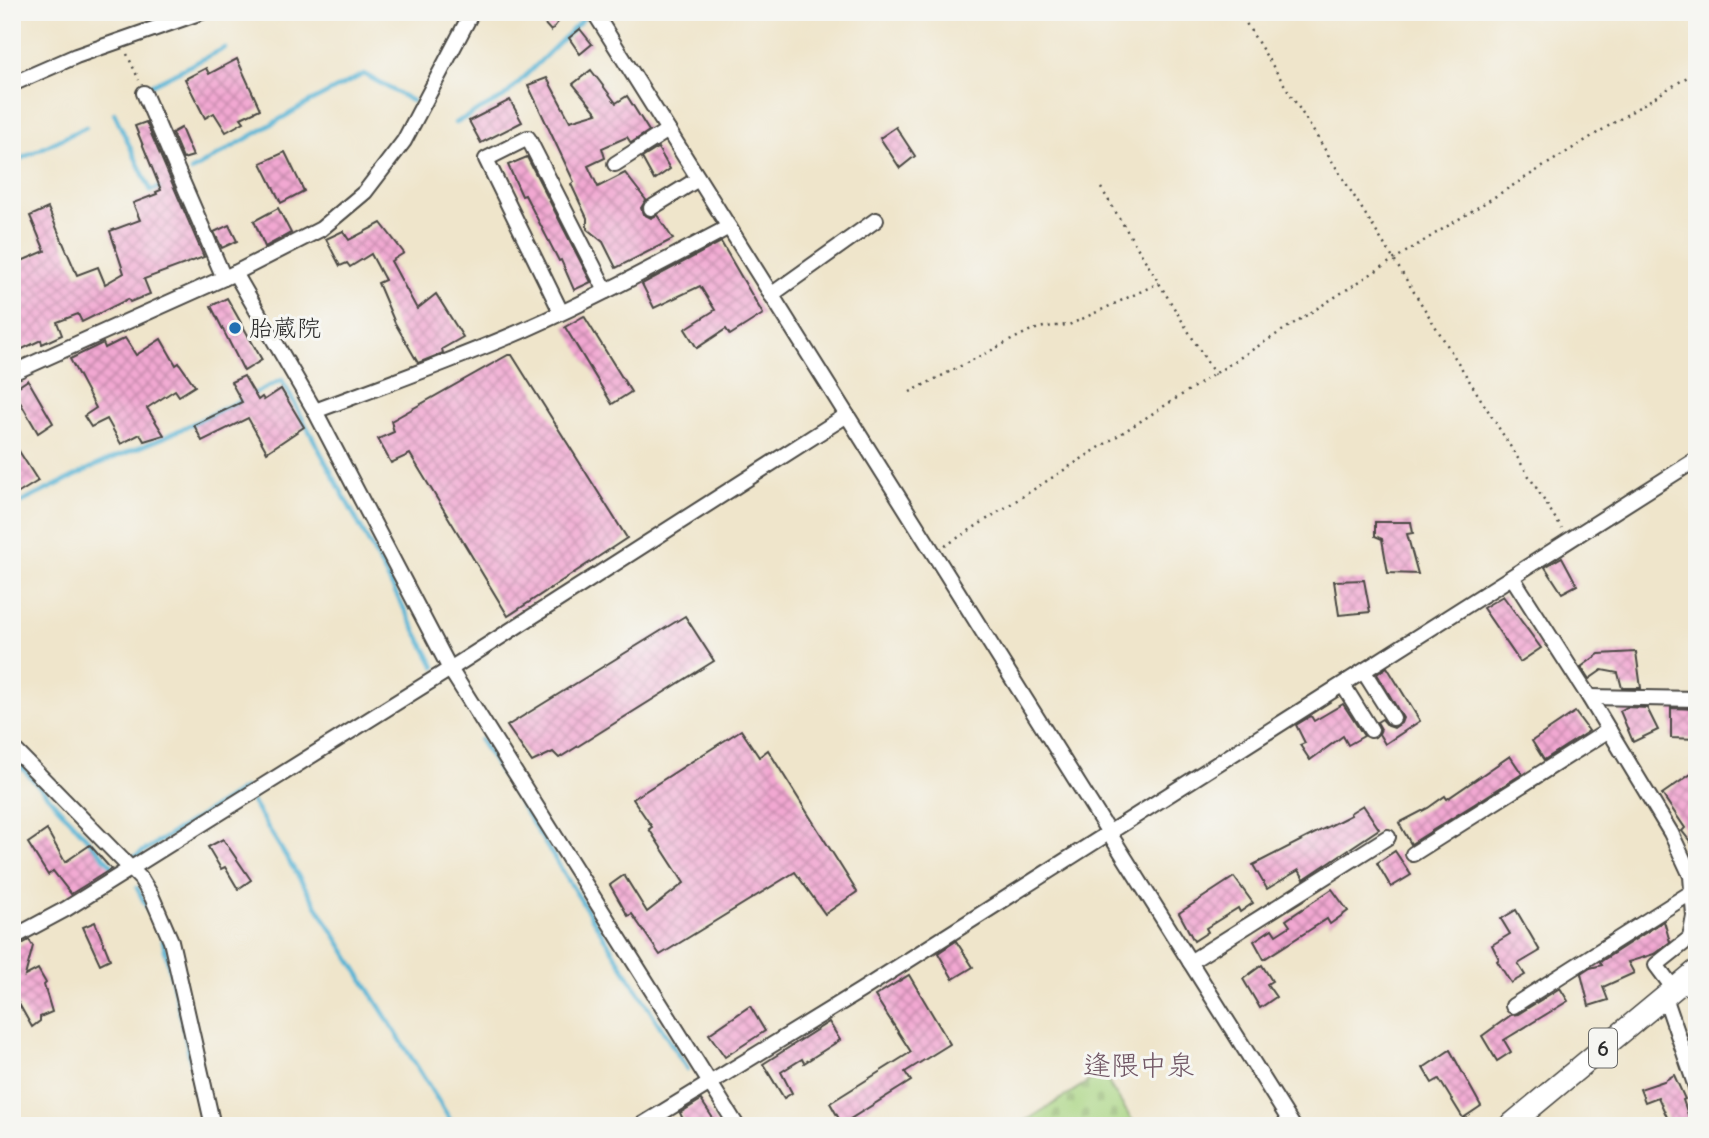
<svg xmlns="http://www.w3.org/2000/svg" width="1709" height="1138" font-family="'Comic Neue','Klee One',sans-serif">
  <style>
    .cemetery { fill: url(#cemetery-stones); stroke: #6a8056; stroke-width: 2 }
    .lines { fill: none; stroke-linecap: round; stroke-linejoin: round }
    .stream { stroke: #55b3d4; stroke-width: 4.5 }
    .building { fill: url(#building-cross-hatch) }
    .minor-casing { stroke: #484743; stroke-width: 18 }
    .highway-casing { stroke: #484743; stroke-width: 24 }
    .path { stroke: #484743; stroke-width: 2.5; stroke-dasharray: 2 5; stroke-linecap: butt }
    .minor { stroke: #fff; stroke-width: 14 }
    .highway { stroke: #fff; stroke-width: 21 }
    .poi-dot { fill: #1f6fb2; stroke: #f6f6f2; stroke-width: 2.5 }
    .labels { text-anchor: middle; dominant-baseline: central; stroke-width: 6; stroke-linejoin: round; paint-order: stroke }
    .shield { fill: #f6f6f2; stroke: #686867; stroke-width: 2 }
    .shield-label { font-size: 23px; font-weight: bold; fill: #2b2b2b }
    .poi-label { font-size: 24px; fill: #2b2b2b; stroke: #f6f6f2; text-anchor: start }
    .quarter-label { font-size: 28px; fill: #715765; stroke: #f6f6f2 }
  </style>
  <defs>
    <pattern id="cemetery-stones" width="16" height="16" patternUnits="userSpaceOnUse" patternTransform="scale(1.75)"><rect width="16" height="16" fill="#a8d481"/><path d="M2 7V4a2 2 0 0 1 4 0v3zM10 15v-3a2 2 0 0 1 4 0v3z" fill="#91b670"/></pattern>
    <pattern id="building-cross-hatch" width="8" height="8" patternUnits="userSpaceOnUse" patternTransform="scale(1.75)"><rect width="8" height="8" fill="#f2a8d2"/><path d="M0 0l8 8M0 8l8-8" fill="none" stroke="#c489ab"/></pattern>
  </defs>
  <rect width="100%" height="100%" fill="#f6f6f2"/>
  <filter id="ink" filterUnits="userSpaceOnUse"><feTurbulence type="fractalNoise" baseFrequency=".0143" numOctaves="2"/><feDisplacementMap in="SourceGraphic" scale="14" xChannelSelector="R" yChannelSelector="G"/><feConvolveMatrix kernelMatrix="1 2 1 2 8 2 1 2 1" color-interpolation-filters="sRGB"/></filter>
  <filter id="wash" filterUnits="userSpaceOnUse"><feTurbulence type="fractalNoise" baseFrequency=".00686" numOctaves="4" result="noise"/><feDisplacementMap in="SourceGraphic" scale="28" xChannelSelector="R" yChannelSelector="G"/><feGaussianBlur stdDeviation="1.57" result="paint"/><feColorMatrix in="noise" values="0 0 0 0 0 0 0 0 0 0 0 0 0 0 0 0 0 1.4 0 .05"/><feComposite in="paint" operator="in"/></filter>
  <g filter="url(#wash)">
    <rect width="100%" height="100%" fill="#efe5cb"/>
    <polygon class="cemetery" points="1102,1073 1136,1126 1018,1126"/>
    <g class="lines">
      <g class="stream">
        <polyline points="147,87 225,48"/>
        <polyline points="114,113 151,191 173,180"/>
        <polyline points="455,123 504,97 585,17"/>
        <polyline points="12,163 86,127"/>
        <polyline points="191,171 308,103 364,74 412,101"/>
        <polyline points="12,507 101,463 163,438 282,380 435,667"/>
        <polyline points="480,740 687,1069"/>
        <polyline points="13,758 115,869"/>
        <polyline points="252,802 454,1126"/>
        <polyline points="131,859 245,788"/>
        <polyline points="137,888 162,937 206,1126"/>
      </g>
    </g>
    <g id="blocks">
      <g class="building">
        <polygon points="534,12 566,12 551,31"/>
        <polygon points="580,29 592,44 580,54 569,38"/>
        <polygon points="237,59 260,109 241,118 244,122 226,132 214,113 205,118 185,79 206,68 209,74"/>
        <polygon points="591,70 616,103 627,96 649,131 631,143 627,137 602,148 605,158 588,166 598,187 625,173 646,200 641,208 643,214 651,218 657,215 673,239 616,268 603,242 587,229 587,218 571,184 574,182 528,85 547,78 570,121 597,113 573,84"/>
        <polygon points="510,100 522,122 481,143 469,121"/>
        <polygon points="146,122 204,257 144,279 150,294 130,302 128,299 82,322 78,314 57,322 62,335 42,344 41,340 12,354 12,265 45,251 30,216 48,208 77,275 98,267 105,284 124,273 110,231 140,220 133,203 157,194 156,192 161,190 135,126"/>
        <polygon points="896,127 915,156 900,168 880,138"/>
        <polygon points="181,128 193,156 183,159 172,133"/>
        <polygon points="658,148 670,169 654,180 642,158"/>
        <polygon points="285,152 304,191 281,203 261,163"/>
        <polygon points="527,157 591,282 574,290 561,260 559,261 525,195 522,196 508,165"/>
        <polygon points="278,208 291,233 265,247 254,221"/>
        <polygon points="381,223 404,253 391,261 417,309 436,294 463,337 442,349 443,353 418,363 395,323 378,283 385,280 371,254 350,267 347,263 340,266 326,239 343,231 349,240"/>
        <polygon points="229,225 237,241 222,248 214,232"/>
        <polygon points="721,242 763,314 730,335 726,329 697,348 685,329 715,310 700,286 654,308 642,284"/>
        <polygon points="227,298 262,360 244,371 211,306"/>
        <polygon points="584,316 631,392 612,404 565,327"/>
        <polygon points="125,338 136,355 161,339 176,365 179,363 195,386 179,396 175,390 147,408 164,435 144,441 140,434 121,444 107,419 91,427 84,416 96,408 70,359 103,343 105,348"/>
        <polygon points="508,355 512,355 627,538 508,616 410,454 391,463 378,439 394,432 391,421"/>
        <polygon points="244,376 258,400 262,397 264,400 281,389 304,427 267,452 248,418 202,441 194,425 242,402 231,382"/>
        <polygon points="28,380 53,423 38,433 13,390"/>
        <polygon points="12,440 38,481 17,494 12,486"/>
        <polygon points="1375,522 1411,522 1413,533 1407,534 1418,574 1388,573 1382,539 1375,536"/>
        <polygon points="1562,557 1577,585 1562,593 1545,567"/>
        <polygon points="1364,580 1370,612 1339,615 1334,581"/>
        <polygon points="1503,596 1541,648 1520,662 1483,608"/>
        <polygon points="685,616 714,661 559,758 553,752 532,762 507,726"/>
        <polygon points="1636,652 1641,688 1622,688 1618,673 1602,670 1589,679 1581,667 1599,654"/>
        <polygon points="1387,667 1420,721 1385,744 1379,734 1381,729 1377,722 1382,719 1388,726 1394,728 1401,723 1403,718 1377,674"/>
        <polygon points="1343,704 1364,736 1348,745 1343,736 1310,760 1300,745 1305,743 1296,725 1311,716 1314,721"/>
        <polygon points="1627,707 1647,708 1658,730 1633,742 1620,711"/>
        <polygon points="1671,708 1697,709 1697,739 1671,738"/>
        <polygon points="1575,712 1589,731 1544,760 1532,741"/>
        <polygon points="741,730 759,757 768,750 857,892 825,914 795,872 660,955 632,914 628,916 610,885 624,875 647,912 684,883 649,829 652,827 633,799"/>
        <polygon points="1510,756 1522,774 1411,844 1399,823 1428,808 1445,796 1447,799"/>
        <polygon points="1697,770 1697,850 1682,831 1685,828 1662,794"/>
        <polygon points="1363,805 1379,829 1304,879 1299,870 1267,889 1253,865 1351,815 1350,813"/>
        <polygon points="47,830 65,862 90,845 111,869 71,894 53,871 48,875 28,843"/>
        <polygon points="223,839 251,880 238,889 225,867 221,869 208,847"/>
        <polygon points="1395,851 1411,875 1391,887 1377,863"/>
        <polygon points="1234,877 1253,903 1240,912 1238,908 1206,928 1208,932 1194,941 1179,913"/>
        <polygon points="1332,889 1348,911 1330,924 1327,919 1264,959 1254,941 1272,929 1276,935 1290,926 1286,920"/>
        <polygon points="1516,910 1540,951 1518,964 1525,975 1511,983 1497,961 1499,959 1492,945 1510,934 1501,919"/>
        <polygon points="1664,921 1670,942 1654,954 1628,962 1634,973 1603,987 1608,1000 1589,1006 1581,974 1590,968 1602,965 1600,962"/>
        <polygon points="95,922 110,959 100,964 83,927"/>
        <polygon points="29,940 33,946 25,976 38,969 46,983 44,985 52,1012 40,1017 40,1021 32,1027 19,1004 17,1012 12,1012 12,950"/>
        <polygon points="956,941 973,967 953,979 938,953"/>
        <polygon points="1262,965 1272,981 1267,984 1276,997 1260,1008 1243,979"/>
        <polygon points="909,975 950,1044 905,1072 911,1081 842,1124 830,1103 911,1052 875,996"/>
        <polygon points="1560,988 1568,1001 1504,1040 1511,1052 1497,1061 1482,1036 1511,1015 1518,1014"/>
        <polygon points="750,1006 765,1031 725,1057 709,1034"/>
        <polygon points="829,1022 840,1040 804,1063 802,1059 781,1072 792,1093 784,1098 763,1064"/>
        <polygon points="1450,1050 1481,1106 1463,1118 1439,1079 1432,1083 1423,1068"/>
        <polygon points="1674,1075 1685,1099 1683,1100 1692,1126 1671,1126 1658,1097 1645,1102 1640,1089 1664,1081"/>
        <polygon points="701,1100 718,1126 686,1126 680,1113"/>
      </g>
    </g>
  </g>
  <g filter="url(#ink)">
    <use href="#blocks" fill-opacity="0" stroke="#484743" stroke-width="2"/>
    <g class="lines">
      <defs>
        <g id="minor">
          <polyline points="594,12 1293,1126"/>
          <polyline points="12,84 76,56 202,12"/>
          <polyline points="144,93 224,278"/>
          <polyline points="615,164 668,130"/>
          <polyline points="651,208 698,179"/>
          <polyline points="235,273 315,411 450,669 737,1126"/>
          <polyline points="771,295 876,220"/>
          <polyline points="561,312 486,159 528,138 606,291"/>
          <polyline points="12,373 235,273 321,229 365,192 404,141 472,12"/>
          <path d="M315,411C385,385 455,360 524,330C594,299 661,263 729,227"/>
          <polyline points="1512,577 1589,697 1671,833 1691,876 1694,916 1690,938 1656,965 1674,989"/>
          <polyline points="1364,672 1393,718"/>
          <polyline points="1343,685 1371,730"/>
          <polyline points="1589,697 1697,699"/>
          <polyline points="12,747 141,879 152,897 171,941 213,1126"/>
          <polyline points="1413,854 1609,730"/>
          <polyline points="12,938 66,909 450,669 847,415"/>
          <polyline points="1190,962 1388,837"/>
          <polyline points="1665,997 1697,1090"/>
          <polyline points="1513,1006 1692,892"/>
          <polyline points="640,1126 860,991 1697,459"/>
        </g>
        <polyline id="highway" points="1509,1126 1697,970"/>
      </defs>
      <use href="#minor" class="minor-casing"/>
      <use href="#highway" class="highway-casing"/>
      <g class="path">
        <polyline points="1239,12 1562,529"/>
        <polyline points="127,54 139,80"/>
        <polyline points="1101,188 1215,375"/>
        <polyline points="910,392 1029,331 1044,327 1069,325 1159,283"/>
        <polyline points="945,546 1393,260 1697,71"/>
      </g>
      <use href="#minor" class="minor"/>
      <use href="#highway" class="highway"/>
    </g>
  </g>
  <circle class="poi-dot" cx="235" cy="328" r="7"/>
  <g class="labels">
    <rect class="shield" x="1589" y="1028.5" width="28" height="39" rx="5"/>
    <g class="shield-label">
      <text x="1603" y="1048">6</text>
    </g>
    <g class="poi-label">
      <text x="249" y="328">胎蔵院</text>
    </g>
    <g class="quarter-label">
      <text x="1139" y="1066">逢隈中泉</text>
    </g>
  </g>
  <rect width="1709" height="1138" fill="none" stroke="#f6f6f2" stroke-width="42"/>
</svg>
